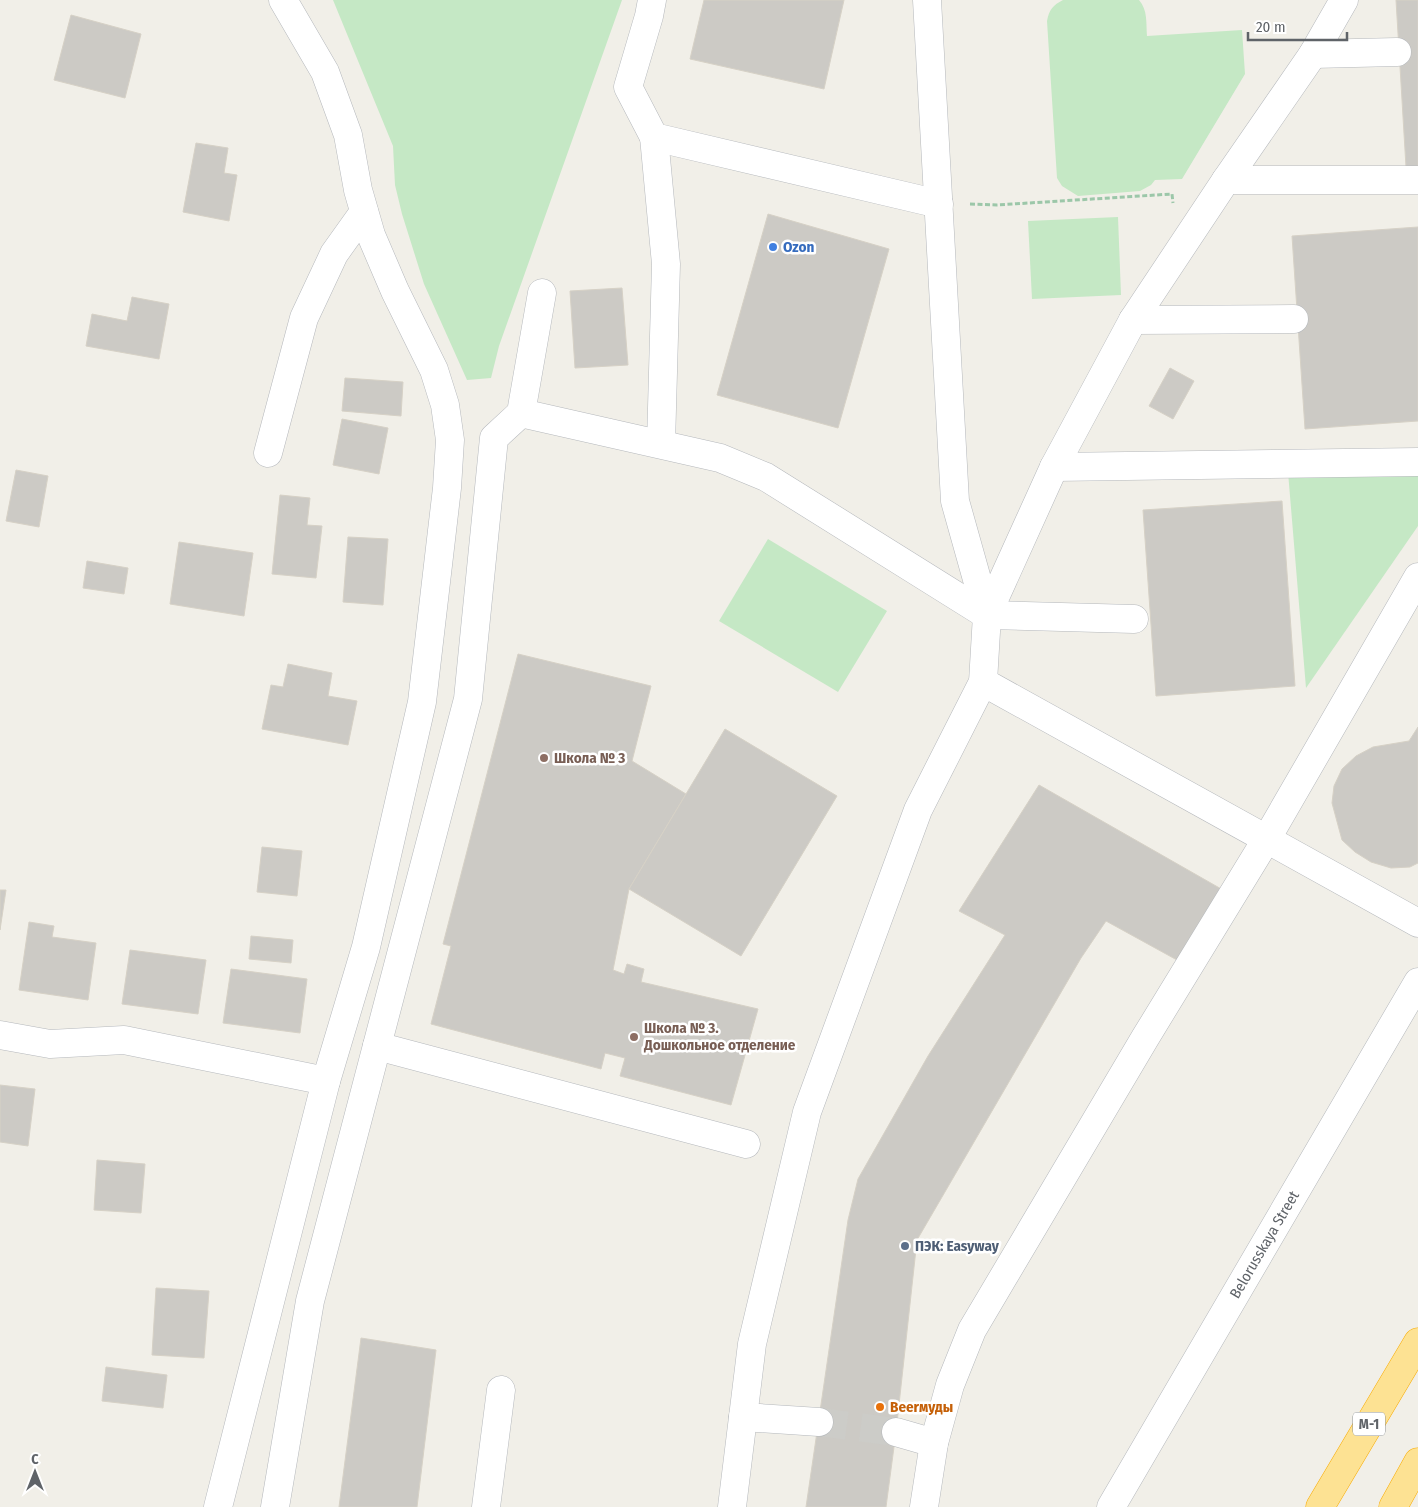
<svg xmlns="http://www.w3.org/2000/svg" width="1418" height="1507" font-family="'Fira Sans Condensed',sans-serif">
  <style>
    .green { fill: #c5e8c5 }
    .building { fill: #cccac5; stroke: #d6d1c6 }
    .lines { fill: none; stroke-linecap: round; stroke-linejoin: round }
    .minor-tunnel { stroke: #ccccc8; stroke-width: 28; stroke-dasharray: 28 14; stroke-linecap: butt }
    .minor-casing { stroke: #b5b8bc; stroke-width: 29 }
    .highway-casing { stroke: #f9ab00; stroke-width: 29 }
    .path { stroke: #9cc7a9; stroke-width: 3; stroke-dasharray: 5 2.5; stroke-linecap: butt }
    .minor { stroke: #fff; stroke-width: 28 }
    .highway { stroke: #fde293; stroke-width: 28 }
    .shop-dot { fill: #3f7fe0; stroke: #fff; stroke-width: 2 }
    .education-dot { fill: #8d6e63; stroke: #fff; stroke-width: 2 }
    .service-dot { fill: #5c6f8a; stroke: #fff; stroke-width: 2 }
    .food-dot { fill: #e8710a; stroke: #fff; stroke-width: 2 }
    .labels { text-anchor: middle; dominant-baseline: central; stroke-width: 5; stroke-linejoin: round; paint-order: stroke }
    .shield { fill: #fff; stroke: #8f9295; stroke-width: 1 }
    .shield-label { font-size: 14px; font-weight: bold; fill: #5f6368 }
    .shop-label { font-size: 15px; font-weight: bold; fill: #366cbe; stroke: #fff; text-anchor: start }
    .education-label { font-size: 15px; font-weight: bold; fill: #785e54; stroke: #fff; text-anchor: start }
    .street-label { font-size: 15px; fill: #5f6368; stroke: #fff }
    .service-label { font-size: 15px; font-weight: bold; fill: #4e5e75; stroke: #fff; text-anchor: start }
    .food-label { font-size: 15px; font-weight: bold; fill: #c56008; stroke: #fff; text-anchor: start }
  </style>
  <rect width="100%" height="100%" fill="#f1efe8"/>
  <g class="green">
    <polygon points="333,0 622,0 499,346 491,378 467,380 424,284 402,214 395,185 393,146"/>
    <path d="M1063,0H1139C1148,10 1146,24 1147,36L1242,30L1245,74L1182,179L1155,180L1151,185L1140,191L1078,196L1062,186L1057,178L1047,21C1049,10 1053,5 1063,0Z"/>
    <polygon points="1118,217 1121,295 1032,299 1028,221"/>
    <polygon points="1418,470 1418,526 1306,688 1288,472"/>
    <polygon points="768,539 887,611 838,692 719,621"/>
  </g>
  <g class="building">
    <polygon points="704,0 844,0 824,89 690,59"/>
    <polygon points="1396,0 1418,0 1418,166 1406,167"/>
    <polygon points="71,15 141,34 125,98 54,80"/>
    <polygon points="196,143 228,148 224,173 237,175 229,221 183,212"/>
    <polygon points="768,214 889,249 838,428 717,395"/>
    <polygon points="1418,227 1418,421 1305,429 1292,236"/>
    <polygon points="622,288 628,365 575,368 570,291"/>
    <polygon points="132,297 169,304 159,359 86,346 92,314 127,321"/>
    <polygon points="1170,368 1194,381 1173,419 1149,406"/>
    <polygon points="345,378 403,382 401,416 342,411"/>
    <polygon points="342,419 388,428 379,474 333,465"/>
    <polygon points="16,470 48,476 39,527 6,521"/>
    <polygon points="280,495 310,498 307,525 322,526 316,578 272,574"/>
    <polygon points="1282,501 1295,686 1156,696 1143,510"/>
    <polygon points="348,537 388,539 383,605 343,602"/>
    <polygon points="179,542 253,553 244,616 170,604"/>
    <polygon points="87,561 128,568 124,594 83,588"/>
    <polygon points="518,654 651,686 632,761 686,794 629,889 613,970 624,974 627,964 644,969 641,982 758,1009 731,1105 620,1076 625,1058 605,1053 601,1069 431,1024 451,946 443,944"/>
    <polygon points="288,664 332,673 328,696 357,701 348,745 262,729 271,685 283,687"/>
    <polygon points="1418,727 1418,863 1410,867 1391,868 1371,862 1355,852 1342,840 1332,803 1334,786 1342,769 1356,756 1373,747 1409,741"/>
    <polygon points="725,729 837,796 741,956 629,889"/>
    <polygon points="1039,785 1223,890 1177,960 1106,921 1081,958 917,1240 896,1432 886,1507 806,1507 848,1220 858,1179 928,1056 1005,935 959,911"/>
    <polygon points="262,847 302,851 297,896 257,892"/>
    <polygon points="0,890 6,890 0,930"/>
    <polygon points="29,922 54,926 52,937 96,943 88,1000 19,990"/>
    <polygon points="251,936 293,940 291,963 249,959"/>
    <polygon points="130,950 206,960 198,1014 122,1004"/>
    <polygon points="231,969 307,979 300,1033 223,1023"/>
    <polygon points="0,1085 35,1089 28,1146 0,1142"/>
    <polygon points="97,1160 145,1164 141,1213 94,1210"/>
    <polygon points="156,1288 209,1291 204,1358 152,1355"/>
    <polygon points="361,1338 436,1350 417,1507 339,1507"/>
    <polygon points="106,1367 167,1375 163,1408 102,1401"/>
  </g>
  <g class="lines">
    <polyline class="minor-tunnel" points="819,1422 896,1432"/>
    <defs>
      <g id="minor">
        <polyline points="652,0 649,16 628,87 654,137 939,204"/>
        <polyline points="927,0 955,501 987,615"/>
        <polyline points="1313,54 1397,52"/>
        <polyline points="654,137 666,264 661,444"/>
        <polyline points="1226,180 1418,180"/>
        <polyline points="1133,320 1294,319"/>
        <polyline points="521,413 720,458 766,477 987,615 1134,619"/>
        <polyline points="268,453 304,318 334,254 364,212"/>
        <polyline points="1054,467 1418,462"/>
        <polyline points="983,682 1418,923"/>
        <polyline points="0,1035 50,1044 124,1040 326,1081"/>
        <polyline points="377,1046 746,1144"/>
        <polyline points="743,1417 819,1422"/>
        <polyline points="896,1432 934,1443"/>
        <polyline points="218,1507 326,1081 366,947 422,702 447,488 450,440 445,405 434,370 395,291 371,235 358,190 348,135 325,72 283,0"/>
        <polyline points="275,1507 310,1301 468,699 494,438 521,413 542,293"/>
        <polyline points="486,1507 501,1390"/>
        <polyline points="732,1507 752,1344 807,1112 918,810 983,682 987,615 1054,467 1133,320 1226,180 1313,54 1344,0"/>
        <polyline points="924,1507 934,1443 950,1385 972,1330 1145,1038 1266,840 1418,577"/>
        <path id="s1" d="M1111,1507L1418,982"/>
      </g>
      <g id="highway">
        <polyline points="1320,1507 1418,1342"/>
        <polyline points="1393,1507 1418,1462"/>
      </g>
    </defs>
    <use href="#minor" class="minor-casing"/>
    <use href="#highway" class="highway-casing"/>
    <polyline class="path" points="970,204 997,205 1172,194 1173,203"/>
    <use href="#minor" class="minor"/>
    <use href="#highway" class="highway"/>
  </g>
  <circle class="shop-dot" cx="773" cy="247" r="5"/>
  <g class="education-dot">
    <circle cx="544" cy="758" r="5"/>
    <circle cx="634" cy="1037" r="5"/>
  </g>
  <circle class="service-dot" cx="905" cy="1246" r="5"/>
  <circle class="food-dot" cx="880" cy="1407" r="5"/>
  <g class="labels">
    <rect class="shield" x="1353" y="1412.5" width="32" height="23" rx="4"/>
    <g class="shield-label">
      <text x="1369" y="1424">М-1</text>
    </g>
    <g class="shop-label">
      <text x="783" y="247">Ozon</text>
    </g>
    <g class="education-label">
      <text x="554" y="758">Школа № 3</text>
      <text x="644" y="1028">Школа № 3.<tspan x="644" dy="17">Дошкольное отделение</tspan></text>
    </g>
    <g class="street-label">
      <text stroke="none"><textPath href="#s1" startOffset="304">Belorusskaya Street</textPath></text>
    </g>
    <g class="service-label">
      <text x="915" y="1246">ПЭК: Easyway</text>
    </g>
    <g class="food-label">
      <text x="890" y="1407">Beerмуды</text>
    </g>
  </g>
  <g transform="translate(35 1472)" stroke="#ffffff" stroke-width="4" paint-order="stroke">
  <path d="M0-4L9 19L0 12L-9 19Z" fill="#5f6368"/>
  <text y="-8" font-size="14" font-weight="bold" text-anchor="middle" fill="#5f6368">С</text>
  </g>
  <path d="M1248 32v8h99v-8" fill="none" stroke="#5f6368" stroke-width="2.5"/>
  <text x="1256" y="32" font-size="15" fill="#5f6368" stroke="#ffffff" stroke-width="4" paint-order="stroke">20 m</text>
</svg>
